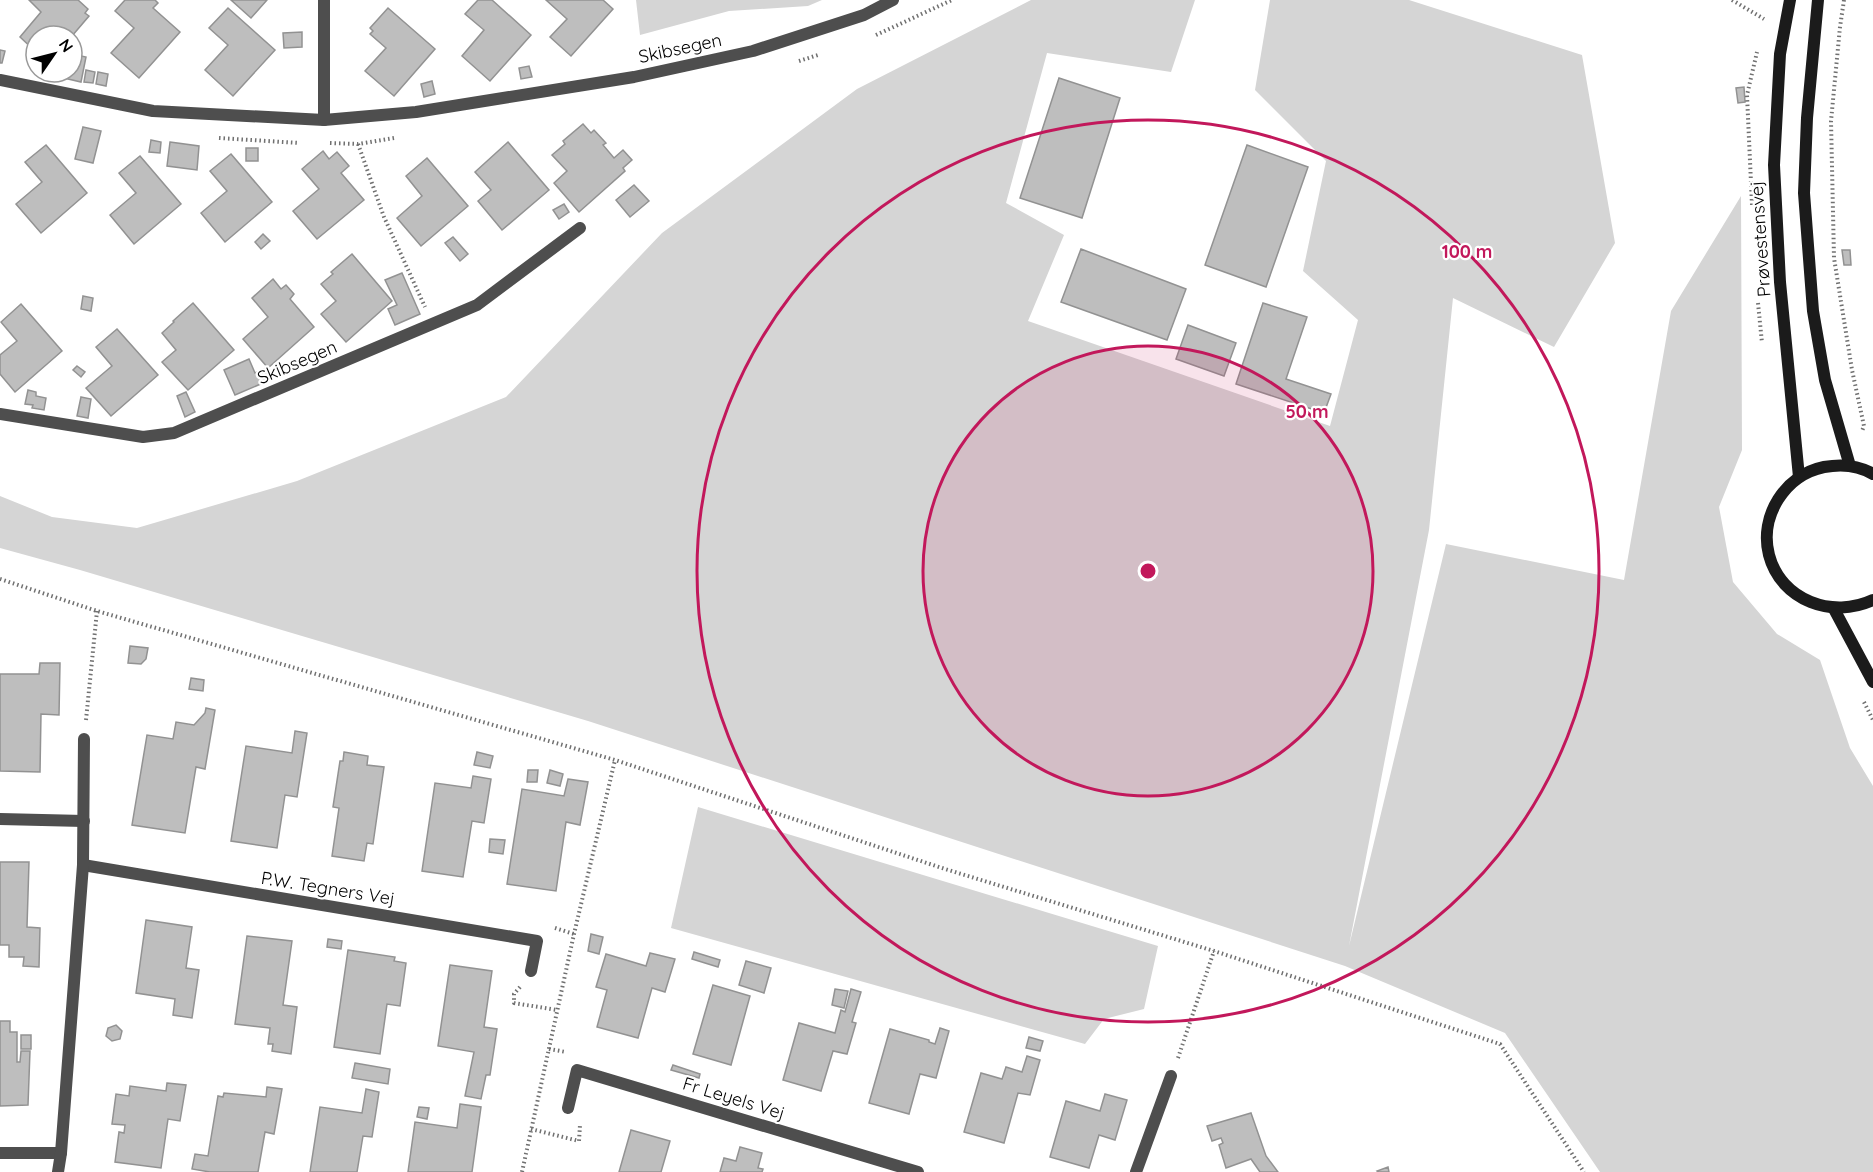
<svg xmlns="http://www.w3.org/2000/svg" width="1873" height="1172" font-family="Quicksand,sans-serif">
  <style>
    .green { fill: #d5d5d5 }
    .building { fill: #bebebe; stroke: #929292; stroke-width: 1.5 }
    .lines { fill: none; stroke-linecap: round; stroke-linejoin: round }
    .path { stroke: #707070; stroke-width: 4; stroke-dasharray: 1.5 3; stroke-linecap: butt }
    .street { stroke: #4e4e4e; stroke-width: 12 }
    .secondary { stroke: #1b1b1b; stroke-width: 12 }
    .ring { fill: none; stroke: #c2185b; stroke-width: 3 }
    .labels { text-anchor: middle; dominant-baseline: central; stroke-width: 4.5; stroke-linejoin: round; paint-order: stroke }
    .street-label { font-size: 18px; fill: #000; stroke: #fff }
    .centre { fill: #c2185b; stroke: #fff; stroke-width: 3 }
    .ring-label { font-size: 18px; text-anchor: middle; font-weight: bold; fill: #c2185b; stroke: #fff; stroke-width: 4.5; stroke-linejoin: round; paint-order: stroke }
  </style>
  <rect width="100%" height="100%" fill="#fff"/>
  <g class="green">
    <polygon points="636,0 822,0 808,6 729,11 640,35"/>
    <polygon points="1031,0 1195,0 1171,72 1047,53 1006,203 1064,235 1028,321 1330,426 1358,320 1303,271 1326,161 1255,90 1270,0 1409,0 1582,55 1615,243 1554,347 1453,298 1429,530 1349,946 1446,544 1624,580 1671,311 1741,196 1742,450 1719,507 1733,582 1777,634 1820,660 1850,748 1873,786 1873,1172 1600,1172 1505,1033 1345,966 588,721 80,570 0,548 0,496 52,517 137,528 297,481 506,397 662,233 857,89"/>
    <polygon points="698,807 1158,946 1144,1009 1104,1019 1085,1044 671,928"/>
  </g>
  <g class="building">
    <polygon points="29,0 78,0 88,9 85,13 89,16 72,36 36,36 36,52 20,37 41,12"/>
    <polygon points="125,0 155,0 158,3 153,8 180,32 139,78 111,53 134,28 115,11"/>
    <polygon points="231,0 267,0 251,18"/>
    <polygon points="478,0 492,0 531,35 490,81 462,56 484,30 465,14"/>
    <polygon points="546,0 603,0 613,9 571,56 550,37 567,19"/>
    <polygon points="228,8 275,50 233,96 205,70 228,45 209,28"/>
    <polygon points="388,8 435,49 394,96 365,71 386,48 370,34 373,31 370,28"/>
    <polygon points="302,32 302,47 284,48 283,33"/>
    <polygon points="0,50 5,51 2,63 0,63"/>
    <polygon points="72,54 86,57 81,82 55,76 56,72 72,72"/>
    <polygon points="529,66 532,77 521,79 519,68"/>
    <polygon points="86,70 95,72 93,83 84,82"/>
    <polygon points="98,72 108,74 106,86 96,84"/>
    <polygon points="1059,78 1120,98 1082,218 1020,198"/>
    <polygon points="432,81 435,94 424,97 421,84"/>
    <polygon points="1744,87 1745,102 1738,103 1736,88"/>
    <polygon points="583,124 591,133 594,130 606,143 603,145 614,158 623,150 632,160 623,168 625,171 579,212 554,183 567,171 552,155 565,144 563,141"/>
    <polygon points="83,127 101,131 93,163 75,159"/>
    <polygon points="151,140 161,142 160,153 149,152"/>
    <polygon points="170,142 199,146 197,170 167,166"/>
    <polygon points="508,142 549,190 502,230 478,201 491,190 475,172"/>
    <polygon points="46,145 87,193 41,233 16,204 42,182 25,162"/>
    <polygon points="1247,145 1308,167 1266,287 1205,265"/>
    <rect x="246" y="148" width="12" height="13"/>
    <polygon points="323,151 329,159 337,152 349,166 341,173 364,200 317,239 293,211 319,189 302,169"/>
    <polygon points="231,154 272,202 225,242 201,213 227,191 210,171"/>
    <polygon points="140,156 181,204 134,244 110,215 136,193 119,173"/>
    <polygon points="427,158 468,206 421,246 397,218 422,196 406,176"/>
    <polygon points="634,185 649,201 630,217 616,200"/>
    <polygon points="564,204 569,212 559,219 553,210"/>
    <polygon points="263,234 270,241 261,249 255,242"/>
    <polygon points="453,237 468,254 460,261 445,243"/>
    <polygon points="1081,249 1186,289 1167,340 1061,302"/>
    <polygon points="1842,250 1850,250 1851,265 1844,265"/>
    <polygon points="352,254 392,301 346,342 321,314 336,301 321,284 333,274 331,272"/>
    <polygon points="402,273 420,314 395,325 388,309 397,305 385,280"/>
    <polygon points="273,279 281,289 286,285 294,294 290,299 314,327 268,368 243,339 268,317 252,298"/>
    <polygon points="83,296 93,298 91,311 81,309"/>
    <polygon points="193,303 234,350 188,390 162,362 176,350 162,333 174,322 173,321"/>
    <polygon points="1263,303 1307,317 1286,379 1331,394 1324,413 1236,384"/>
    <polygon points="21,304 62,351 15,392 0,374 0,355 17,341 1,322"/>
    <polygon points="1188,325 1236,343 1224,376 1176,359"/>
    <polygon points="117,329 158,375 111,416 86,388 112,366 96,347"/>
    <polygon points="249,359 255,373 266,368 270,380 235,395 224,370"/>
    <polygon points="77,366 85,372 81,377 73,370"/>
    <polygon points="28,390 36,392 36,396 46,398 44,410 32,408 33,405 25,404"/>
    <polygon points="186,392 195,412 185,417 177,396"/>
    <polygon points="81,397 91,399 88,418 77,416"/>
    <polygon points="130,646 148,648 146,659 141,664 128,663"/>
    <polygon points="40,663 60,663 59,715 41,714 40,772 0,771 0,674 39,674"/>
    <polygon points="191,678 204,680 203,691 189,689"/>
    <polygon points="206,708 215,710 205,769 196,767 185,833 132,825 147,735 173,739 176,722 194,725 205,713"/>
    <polygon points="295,731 307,733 297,797 285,795 277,848 231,841 246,746 292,753"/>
    <polygon points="344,752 368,756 367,765 384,767 373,844 367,843 364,861 332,856 339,808 333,807 340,761 343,761"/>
    <polygon points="477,752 493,756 490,768 474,765"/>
    <polygon points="528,770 538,770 537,782 527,782"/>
    <polygon points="550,770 563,774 560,786 547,783"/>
    <polygon points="473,776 491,779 484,823 472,821 463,877 422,871 435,783 471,788"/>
    <polygon points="568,779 588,782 580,825 566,822 556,891 507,884 522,789 564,796"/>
    <polygon points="490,839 505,840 503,854 489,852"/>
    <polygon points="0,862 29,862 27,927 40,928 39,967 23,966 24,957 9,957 9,945 0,945"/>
    <polygon points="146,920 192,927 186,968 199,970 192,1018 173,1015 175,999 136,993"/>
    <polygon points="591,934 603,937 599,954 588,951"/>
    <polygon points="247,936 292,941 283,1005 297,1007 291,1054 272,1051 273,1044 268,1044 270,1028 235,1024"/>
    <polygon points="328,939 342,941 341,949 327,947"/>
    <polygon points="348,950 395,957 394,961 406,963 400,1006 387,1004 380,1054 334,1047"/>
    <polygon points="694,952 720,960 718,967 692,959"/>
    <polygon points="650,953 675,959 665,992 652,988 638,1038 597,1027 607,990 596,987 606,954 646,966"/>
    <polygon points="746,961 771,968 764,993 739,985"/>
    <polygon points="450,965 492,971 484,1027 497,1029 490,1075 486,1075 481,1099 465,1096 474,1052 438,1046"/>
    <polygon points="713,985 750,996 731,1065 693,1054"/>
    <polygon points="835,989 848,991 844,1008 832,1005"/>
    <polygon points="851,989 861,992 852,1022 856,1023 847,1054 833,1051 821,1091 783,1080 799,1023 835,1033 841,1010 845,1012"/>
    <polygon points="0,1021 10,1021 10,1032 17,1032 17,1062 20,1062 21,1051 30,1051 28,1105 0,1106"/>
    <polygon points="116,1025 122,1031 120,1039 112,1041 106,1036 108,1028"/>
    <polygon points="940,1028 949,1031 936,1078 920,1074 909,1114 869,1103 890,1029 929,1040 929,1042 935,1044"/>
    <rect x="21" y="1035" width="10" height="14"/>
    <polygon points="1029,1037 1043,1041 1040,1051 1026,1048"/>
    <polygon points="1027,1056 1040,1060 1030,1095 1018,1093 1004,1143 964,1132 981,1073 1002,1079 1006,1067 1022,1072"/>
    <polygon points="355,1063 390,1069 388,1084 352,1078"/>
    <polygon points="673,1065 700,1074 699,1078 671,1070"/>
    <polygon points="167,1083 186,1085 180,1121 168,1119 161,1168 115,1162 119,1132 124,1133 125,1125 112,1124 116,1094 129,1096 130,1086 166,1091"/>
    <polygon points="267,1087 282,1089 274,1134 265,1132 258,1172 210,1172 192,1169 195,1154 208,1156 218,1096 223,1097 224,1093 266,1097"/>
    <polygon points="366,1089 379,1092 372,1137 363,1136 357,1172 310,1172 320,1107 362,1113"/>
    <polygon points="1105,1094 1127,1100 1115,1140 1099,1135 1089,1168 1050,1157 1066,1101 1100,1111"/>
    <polygon points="460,1104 481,1107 472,1172 408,1172 415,1122 457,1128"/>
    <polygon points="419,1107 429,1108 427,1119 417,1117"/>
    <polygon points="1251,1113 1266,1156 1278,1172 1260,1172 1251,1159 1226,1168 1219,1145 1223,1143 1221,1138 1212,1141 1207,1126"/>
    <polygon points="631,1130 670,1141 661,1172 619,1172"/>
    <polygon points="740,1147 762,1153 758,1168 763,1169 762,1172 720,1172 724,1158 736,1161"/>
    <polygon points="1388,1167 1389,1172 1378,1172 1377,1171"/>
  </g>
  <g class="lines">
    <g class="path">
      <polyline points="1732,0 1764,19"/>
      <polyline points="1844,0 1840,27 1831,121 1834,258 1852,370 1864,426 1862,431"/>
      <polyline points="876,35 952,0"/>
      <polyline points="799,61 818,55"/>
      <polyline points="219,138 299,143"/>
      <polyline points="330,143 358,144 394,138"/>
      <polyline points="358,144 384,217 425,307"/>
      <polyline points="1752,205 1747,95 1757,52"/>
      <polyline points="1758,303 1762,343"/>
      <polyline points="0,579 97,611 615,760 945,869 1214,951 1500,1044 1584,1172"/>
      <polyline points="1864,702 1873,720"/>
      <polyline points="86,720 97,611"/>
      <polyline points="555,928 574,934"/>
      <polyline points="520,987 514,994 514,1003 557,1010"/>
      <polyline points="549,1049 566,1052"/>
      <polyline points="1178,1058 1214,951"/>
      <polyline points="531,1129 579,1141 580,1125"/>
      <polyline points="522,1172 574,934 615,760"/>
    </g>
    <g class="street">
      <polyline points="0,80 153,111 324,120 416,112 634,77 753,51 864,15 893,0"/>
      <polyline points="324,120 324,0"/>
      <polyline points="0,414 143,437 174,433 477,305 580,228"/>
      <polyline points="0,819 84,821"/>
      <polyline points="83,865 537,941 531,971"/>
      <polyline points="568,1108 577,1070 918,1172"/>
      <polyline points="0,1153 61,1153"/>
      <polyline points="58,1172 61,1153 83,865 84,739"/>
      <polyline points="1136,1172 1171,1076"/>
    </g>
    <g class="secondary">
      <polyline points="1790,0 1780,54 1774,165 1780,282 1799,477"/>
      <polyline points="1818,0 1807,118 1804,193 1813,311 1825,380 1850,466"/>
      <path d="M1873,474C1858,465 1840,464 1824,467C1785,475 1759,516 1769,555C1781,601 1833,619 1873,600"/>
      <polyline points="1834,609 1873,682"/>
    </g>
  </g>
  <circle cx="1148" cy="571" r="225" fill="#c2185b" fill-opacity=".12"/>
  <g class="ring">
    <circle cx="1148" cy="571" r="225"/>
    <circle cx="1148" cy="571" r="451"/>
  </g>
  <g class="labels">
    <g class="street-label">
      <text transform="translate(680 48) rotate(-12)">Skibsegen</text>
      <text transform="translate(1760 239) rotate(-94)">Prøvestensvej</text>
      <text transform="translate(297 362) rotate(-23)">Skibsegen</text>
      <text transform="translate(328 888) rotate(9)">P.W. Tegners Vej</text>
      <text transform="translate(734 1098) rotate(17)">Fr Leyels Vej</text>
    </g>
  </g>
  <circle cx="1148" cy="571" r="9" class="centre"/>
  <g class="ring-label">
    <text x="1467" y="258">100 m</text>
    <text x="1307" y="418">50 m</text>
  </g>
  <g transform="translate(54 54) rotate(55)"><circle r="28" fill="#ffffff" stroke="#999999" stroke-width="1.5"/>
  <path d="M0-4.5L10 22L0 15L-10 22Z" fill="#000000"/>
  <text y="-9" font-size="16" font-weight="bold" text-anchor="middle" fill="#000000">N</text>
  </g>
</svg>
